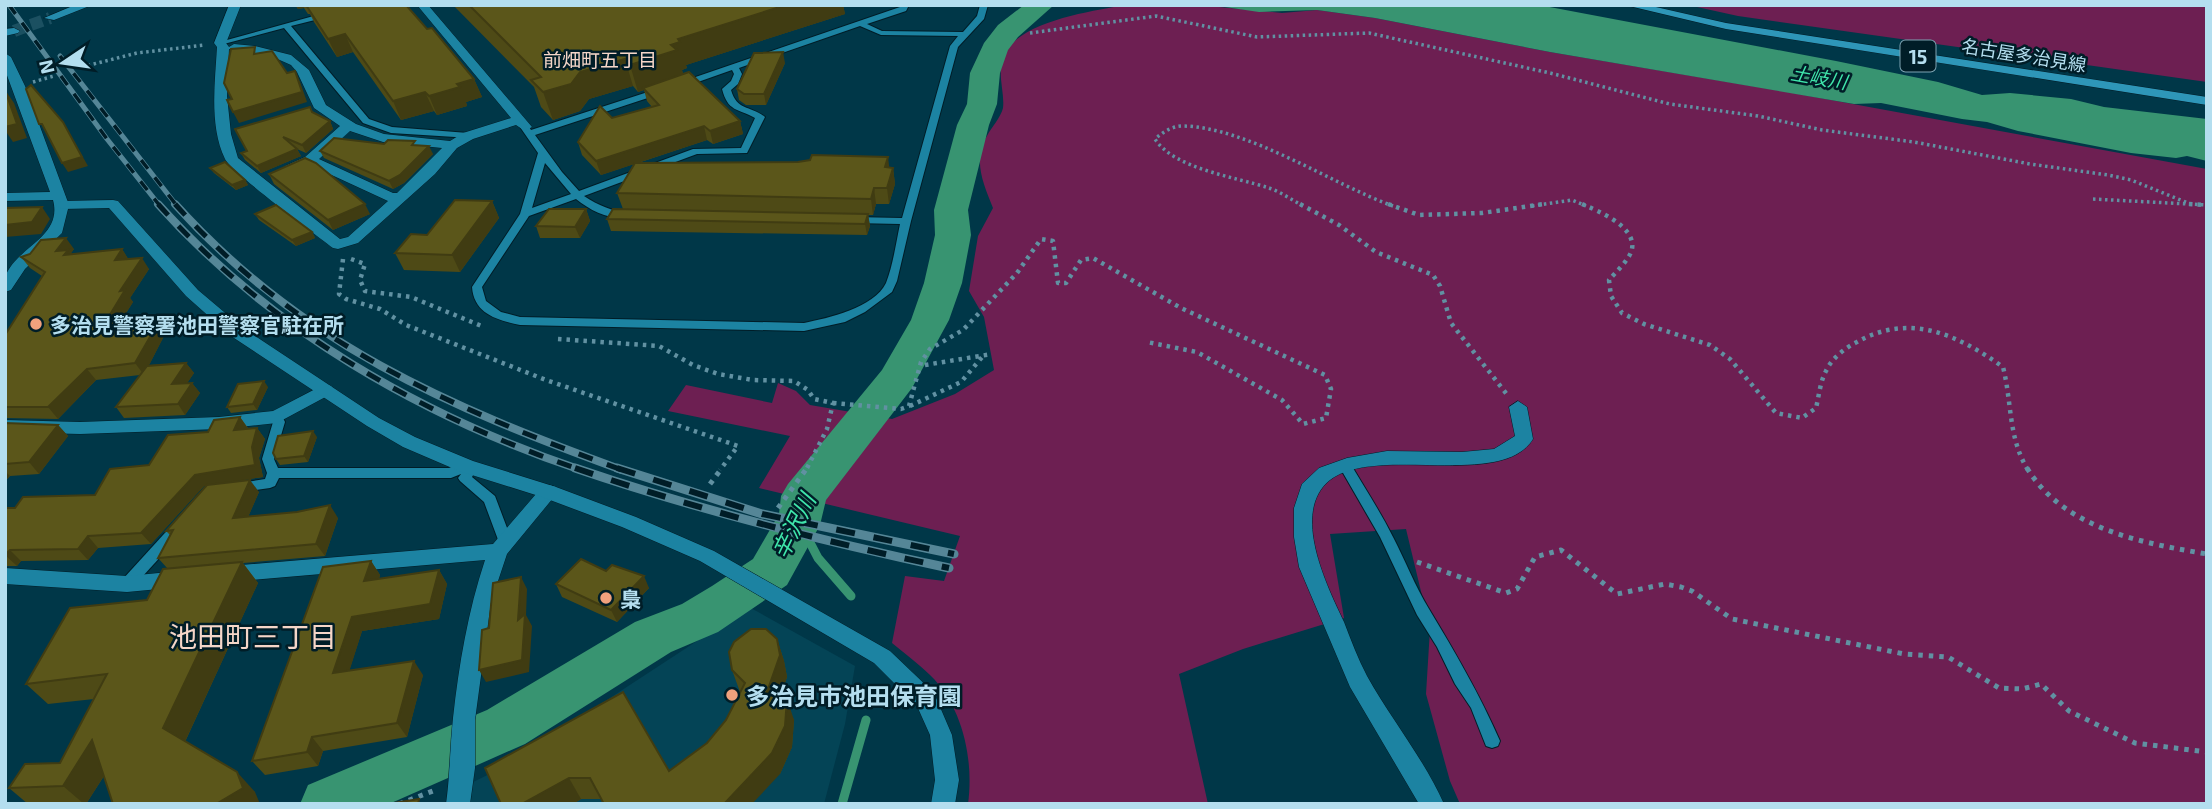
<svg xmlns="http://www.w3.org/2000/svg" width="2212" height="809" font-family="'Exo 2','Noto Sans JP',sans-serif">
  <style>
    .built { fill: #044456 }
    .green { fill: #6d1f52 }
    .water { fill: #389471 }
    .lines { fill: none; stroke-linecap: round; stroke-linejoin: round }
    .stream { stroke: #389471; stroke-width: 9 }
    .river { fill: #389471; fill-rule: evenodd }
    .secondary-tunnel { stroke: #1b5061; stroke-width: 12; stroke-dasharray: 12 6; stroke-linecap: butt }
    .service-casing { stroke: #001d27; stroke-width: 2 }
    .minor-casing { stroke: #001d27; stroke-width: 1 }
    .tertiary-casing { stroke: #001d27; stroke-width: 1 }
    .secondary-casing { stroke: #001d27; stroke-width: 1 }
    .primary-casing { stroke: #001d27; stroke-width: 1 }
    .path-far2 { stroke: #6191a2; stroke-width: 3.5; stroke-dasharray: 2.5 3.5; stroke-linecap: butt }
    .path-far1 { stroke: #6191a2; stroke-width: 4.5; stroke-dasharray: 3.5 5; stroke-linecap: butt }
    .path { stroke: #6191a2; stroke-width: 5; stroke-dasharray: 4.5 6; stroke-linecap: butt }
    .service { fill: #1c83a2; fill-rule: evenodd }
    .minor { fill: #1c83a2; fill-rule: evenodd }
    .tertiary { fill: #1c83a2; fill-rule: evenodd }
    .secondary { fill: #258cad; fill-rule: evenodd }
    .primary { fill: #2e96b8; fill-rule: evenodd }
    .rail-far2-casing { stroke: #558697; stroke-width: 5 }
    .rail-far1-casing { stroke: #558697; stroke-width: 8 }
    .rail-casing { stroke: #558697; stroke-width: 9 }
    .rail-far2 { stroke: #001d27; stroke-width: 3.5; stroke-dasharray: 11; stroke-linecap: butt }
    .rail-far1 { stroke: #001d27; stroke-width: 5; stroke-dasharray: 15; stroke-linecap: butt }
    .rail { stroke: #001d27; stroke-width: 6; stroke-dasharray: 19; stroke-linecap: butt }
    .wall { fill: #4e4a16 }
    .shaded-wall { fill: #403c12 }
    .building { fill: #5b561a; stroke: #403c12; stroke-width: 2 }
    .poi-dot { fill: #f1a17d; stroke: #001d27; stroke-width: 2.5 }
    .labels { text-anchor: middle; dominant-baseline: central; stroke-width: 5; stroke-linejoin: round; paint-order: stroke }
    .far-street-label { font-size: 18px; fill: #b4deef; stroke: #001d27 }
    .shield { fill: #001d27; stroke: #7ea4b3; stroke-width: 2 }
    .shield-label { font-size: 19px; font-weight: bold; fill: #b4deef }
    .far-neighbourhood-label { font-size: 19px; fill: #f5d6c8; stroke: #001d27 }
    .far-water-label { font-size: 19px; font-style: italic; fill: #3fe6ab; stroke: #001d27 }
    .poi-label { font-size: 21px; font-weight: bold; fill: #b4deef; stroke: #001d27; text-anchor: start }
    .water-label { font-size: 23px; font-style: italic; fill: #3fe6ab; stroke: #001d27 }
    .near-poi-label { font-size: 24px; font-weight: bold; fill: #b4deef; stroke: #001d27; text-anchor: start }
    .near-neighbourhood-label { font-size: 28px; fill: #f5d6c8; stroke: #001d27 }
  </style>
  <rect width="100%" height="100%" fill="#003748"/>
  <polygon class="built" points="749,607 855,666 845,724 824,804 463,804 467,785 506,766"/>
  <g class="green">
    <path d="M1125,5H1198L1282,13L1317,10L1375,18L1550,52L1782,91L2207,169V804H1460L1450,781L1426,694L1430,629L1406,529L1330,534L1344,618L1243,649L1179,674L1208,804H968C974,760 963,707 930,675C919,664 905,654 892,643L905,576L944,581L960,536L759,488L790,436L668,411L686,385L772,403L778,383L796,391L810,405L892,419L955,394L994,370L984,317L969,291L978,236L993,208C984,185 972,160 987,136C991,128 1001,117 1003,108C1005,92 996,71 1004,55C1019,21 1093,11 1125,5Z"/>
    <polygon points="1688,5 2207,5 2207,82 1738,16"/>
  </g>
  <polygon class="water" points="1211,5 1539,5 1836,61 1938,82 1982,95 2010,93 2071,99 2104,107 2207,119 2207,161 2187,156 2176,158 2131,153 2018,131 1987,122 1962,119 1881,103 1854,104 1550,52 1375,18 1317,10 1259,12"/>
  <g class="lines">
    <g class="stream">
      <polyline points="797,525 804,531 818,558 851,596"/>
      <polyline points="842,804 866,720"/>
    </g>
    <polygon class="river" points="1024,5 1054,5 1018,37 1008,50 1000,73 997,104 989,125 968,210 971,235 962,283 949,320 912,388 826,500 820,525 787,585 718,632 671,652 525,744 389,804 300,804 308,785 487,710 635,622 682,604 712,586 753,559 779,514 781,496 788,484 882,370 911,320 924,283 935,235 934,210 957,125 967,104 970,73 984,43 998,25"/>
    <polyline class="secondary-tunnel" points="14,31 50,18"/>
    <defs>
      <g id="service">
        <path d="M901,5H909L906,11L867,24L882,31L963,32L977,16L980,5H988L984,19L958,47L911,221L897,281L892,292L865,312L845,322L804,331L520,325C497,320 474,314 472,287L520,214L538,153L520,127L522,125H528L531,130L657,89H663V93L535,135L562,172L579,191L693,149L741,148L755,118C737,108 728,112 722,89L731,81L734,74L732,70L681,88L677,85L678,83L900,7ZM860,26L881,35L958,36L950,46L902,218L853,217L848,220L853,223L900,224C896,243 893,265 886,283C874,308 828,318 804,323L520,317L501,312L486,301L482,287L529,216L576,199C591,211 609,220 629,218V214C611,210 599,206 584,196L697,154L747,153L765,117C750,105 737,111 731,90L738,84L742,74L739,68ZM545,163L571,194L532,208Z"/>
        <polygon points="328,12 331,12 331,16 291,26 369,119 392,127 468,133 473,136 471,138 391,133 363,123 284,28 220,45 216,43"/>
        <polygon points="277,413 281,414 285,422 274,459 278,468 449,468 466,461 476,465 477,468 472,477 495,496 512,541 510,545 505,546 500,545 484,502 460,481 458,478 461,474 451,478 279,478 275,486 270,488 240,492 235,490 233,487 235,484 265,479 267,473 262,459 273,422 271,417"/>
        <path d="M1345,461L1350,463C1364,487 1380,511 1393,537C1405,560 1415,586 1429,609C1455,652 1480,695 1500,741L1498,746L1492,748L1486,746L1471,708L1455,684L1437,647L1417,615L1380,537L1339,466L1340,463Z"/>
        <polygon points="179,522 184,523 186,527 184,531 132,588 127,590 122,588 120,584 122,580 174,523"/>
      </g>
      <g id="minor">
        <path d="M229,5H241L226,43L229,47L234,44L255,46L291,55L309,70L326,105L356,124L384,134L450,141L463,133L511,118L417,5H428L532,127L525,131L516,125L473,139L457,148L435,174L358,243L338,249L333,248C315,234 231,172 225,159C209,126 215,83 217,47L214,43ZM229,49L273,57L291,65L297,72L314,108L340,126L305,157L285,166V172H295L310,165L388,201L348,237L340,239L238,158L231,134L227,96ZM350,131L383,142L442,148L397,193H393L319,159Z"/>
        <path d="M5,53L11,57L25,86L69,205L62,233L25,269L11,290L5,292C5,287 4,279 6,275C17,247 63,237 53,200L5,201V193L50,192L5,70Z"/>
        <polygon points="325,384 331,386 334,390 331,394 277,423 219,429 80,434 5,432 5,420 80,422 219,417 273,411"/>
        <path d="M1518,401L1527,407L1533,439C1502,490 1376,444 1330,480C1290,512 1327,586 1344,622C1351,640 1358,659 1367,676C1391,719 1424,759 1444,804H1419L1350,687L1299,567L1294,537V508L1302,484L1319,468L1347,458L1387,451L1462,452L1494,449L1515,436L1509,407Z"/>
        <path d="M549,485L556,487L558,492L507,554L491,602L475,720V768L470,804H446C450,775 450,747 453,718C459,664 468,611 485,560L229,582L222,580L219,574L222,568L229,566L493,544L542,487Z"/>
        <polygon points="5,568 127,576 180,571 187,573 190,579 187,585 180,587 127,592 5,584"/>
      </g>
      <polygon id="tertiary" points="113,200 118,201 198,290 243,328 379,418 415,437 473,461 556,487 636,517 714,551 890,651 934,693 952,735 959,780 955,804 931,804 935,780 930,735 917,706 874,663 700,561 622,527 542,497 459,471 403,447 367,426 231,336 186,296 109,208 62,209 55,205 62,201"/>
      <g id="secondary">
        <polygon points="75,5 92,5 54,20 44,18"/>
        <polygon points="14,28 20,31 18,33 5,36 5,29"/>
      </g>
      <polygon id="primary" points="1625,5 1647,5 1726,23 2207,97 2207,105 1726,29"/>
    </defs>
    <use href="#service" class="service-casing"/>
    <use href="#minor" class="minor-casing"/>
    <use href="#tertiary" class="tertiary-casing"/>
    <use href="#secondary" class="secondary-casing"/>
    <use href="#primary" class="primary-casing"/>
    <g class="path-far2">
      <polyline points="1030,33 1156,16 1257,37 1369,33 1550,73 1670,104 1758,116 1822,130 1914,142 2030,164 2108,175 2131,180 2188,203"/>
      <polyline points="82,67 137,53 205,45"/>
      <polyline points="33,82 54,76"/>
      <polyline points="2093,199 2207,205"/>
      <path d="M1303,206C1292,200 1281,192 1269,188C1236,177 1174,169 1155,139C1163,132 1172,126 1183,126C1247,127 1332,184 1393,206"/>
      <polyline points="1532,206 1572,200 1586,206"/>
    </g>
    <g class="path-far1">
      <polyline points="1300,204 1339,225 1376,252 1433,275 1440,286 1451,323 1509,397"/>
      <polyline points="1388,204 1419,215 1482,213 1544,204"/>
      <path d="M1582,204C1598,211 1636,226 1632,249C1630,259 1616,272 1609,280L1611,296L1622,313L1644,324L1710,345L1730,359L1776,413L1802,418L1816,408C1819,396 1820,382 1826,371C1832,358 1845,348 1857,342C1910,312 1958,335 2003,367C2012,402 2008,438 2028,470"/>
      <polyline points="2189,204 2207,205"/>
      <polyline points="343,259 339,294 346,299 380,309 406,325 546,380 738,446 720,470"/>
      <polyline points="351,259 365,264 360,280 365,291 411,297 484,327"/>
      <polyline points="558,339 659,346 693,365 718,374 753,380 794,381 808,390 814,399 833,403 827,429 806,470"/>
      <polyline points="925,365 992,354"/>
      <polyline points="833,403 901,409 909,406 921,362 930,349 963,330 1017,273 1041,239 1053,241 1058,283 1066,283 1081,260 1093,258 1181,308 1325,375 1331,389 1326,418 1303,424 1282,400 1197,352 1147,342"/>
      <polyline points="910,406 961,382 983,356"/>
    </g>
    <g class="path">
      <path d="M2027,468C2064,529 2142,543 2207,554"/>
      <polyline points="710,484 722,468"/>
      <polyline points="778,508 807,468"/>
      <polyline points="1417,562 1506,593 1517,589 1535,557 1561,550 1617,594 1665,584 1681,587 1692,591 1732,619 1904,654 1948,657 1999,688 2022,689 2041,684 2069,711 2135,743 2207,752"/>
      <polyline points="399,804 438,789"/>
    </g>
    <use href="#service" class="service"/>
    <use href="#minor" class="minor"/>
    <use href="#tertiary" class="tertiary"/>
    <use href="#secondary" class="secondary"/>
    <use href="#primary" class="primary"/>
    <defs>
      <g id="rail-far2">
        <polyline points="9,5 107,139 160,206"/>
        <polyline points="60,56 177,206"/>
      </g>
      <g id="rail-far1">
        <path d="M158,204C271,330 421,416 581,470"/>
        <path d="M175,204C301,344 449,407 622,470"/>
      </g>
      <g id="rail">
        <path d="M575,468C698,510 822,541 949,568"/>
        <polyline points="617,468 762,514 954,554"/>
      </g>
    </defs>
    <use href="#rail-far2" class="rail-far2-casing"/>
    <use href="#rail-far1" class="rail-far1-casing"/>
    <use href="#rail" class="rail-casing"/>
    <use href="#rail-far2" class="rail-far2"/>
    <use href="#rail-far1" class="rail-far1"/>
    <use href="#rail" class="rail"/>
  </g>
  <g class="wall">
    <polygon points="295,5 406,5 427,29 474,79 482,97 466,102 467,106 437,115 434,111 401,120 353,52 337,57 314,22 310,14 308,14 304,8 298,9"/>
    <polygon points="453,5 843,5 845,14 686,65 687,68 682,70 683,74 740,121 743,134 713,144 707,140 638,163 893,168 895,184 889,204 876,204 873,215 868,215 870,226 867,235 611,231 607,219 623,209 617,193 634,164 601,175 582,155 578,142 612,118 652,107 647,101 644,90 638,92 633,86 589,99 580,111 553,120 541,107 534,87"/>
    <polygon points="785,63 766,105 746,105 739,100 737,89"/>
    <polygon points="330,121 333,129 306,153 297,149 301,156 261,173 245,160 241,153"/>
    <polygon points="384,144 417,145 433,154 404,183 393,189 324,158 320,151"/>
    <polygon points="210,168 245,180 248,185 236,190 214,173"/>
    <polygon points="269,174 370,214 333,230 274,184"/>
    <polygon points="492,201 499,218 460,272 404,270 395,253 427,235"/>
    <polygon points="586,209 590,221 580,238 540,238 536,226"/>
    <polygon points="255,214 312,232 315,238 296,246 259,220"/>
    <polygon points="74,249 71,253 72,254 122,249 128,259 149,269 130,298 133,302 116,329 158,323 165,334 149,365 186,363 194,373 187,383 192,383 200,393 185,415 124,418 116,407 140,375 96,380 58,419 5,418 5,335 42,276 30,268 21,257"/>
    <polygon points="268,387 257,410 231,413 227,407"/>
    <polygon points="240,417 248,428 257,428 265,439 259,458 263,477 222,483 259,492 248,517 338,518 325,556 243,563 258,583 185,742 255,792 104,776 86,804 28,804 9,788 60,763 94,699 48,704 26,684 147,600 168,569 158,558 170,535 166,531 207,486 204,486 151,544 98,548 88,560 21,561 17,566 5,566 5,508 15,508 95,495 208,432"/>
    <polygon points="5,423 58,425 68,436 39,474 10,476 5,481"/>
    <polygon points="317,437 308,462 280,465 276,459"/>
    <polygon points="371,561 380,575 379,579 439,570 447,584 439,619 362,631 349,671 423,675 407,737 323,751 318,766 265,775 252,761"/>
    <polygon points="606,571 649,588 617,622 562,597 556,584"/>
    <polygon points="777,639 784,661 787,677 780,697 794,720 792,747 780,774 601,799 581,799 573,804 501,804 485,768 669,771 707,743 726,720 740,692 732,670"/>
  </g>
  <g class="shaded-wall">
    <polygon points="296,5 303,5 304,8 298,9"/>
    <polygon points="786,5 843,5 845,14 686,65 687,68 682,70 684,77 643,88 644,90 638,92 630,65 671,45 678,39"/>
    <polygon points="345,34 353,52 337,57 328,39"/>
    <polygon points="783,52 785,63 766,105 764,94"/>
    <polygon points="625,59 633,86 589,99 580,111 553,120 543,92 580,72"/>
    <polygon points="295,71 300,82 307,102 239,123 233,112"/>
    <polygon points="474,79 482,97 466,102 467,106 437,115 429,96 457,84"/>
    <polygon points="5,90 14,103 27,138 13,142 5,130"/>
    <polygon points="425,92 434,111 401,120 393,101"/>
    <polygon points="330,121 333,129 306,153 302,145"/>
    <polygon points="740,121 743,134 713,144 710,131"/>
    <polygon points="63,122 68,131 88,166 68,172 62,163"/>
    <polygon points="704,126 707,140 601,175 596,161"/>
    <polygon points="429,146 433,154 404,183 393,189 389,181"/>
    <polygon points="297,149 301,156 261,173 257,166"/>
    <polygon points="888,157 890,173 885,167"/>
    <polygon points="893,168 895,184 889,204 887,188"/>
    <polygon points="245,180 248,185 236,190 232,185"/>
    <polygon points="874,188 876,204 873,215 871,199"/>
    <polygon points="492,201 499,218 460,272 452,255"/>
    <polygon points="365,204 370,214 333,230 328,220"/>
    <polygon points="42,207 50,219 41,234 5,237 5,225"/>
    <polygon points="586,209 590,221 580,238 575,227"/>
    <polygon points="868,214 870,226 867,235 865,224"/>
    <polygon points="312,232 315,238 296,246 292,240"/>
    <polygon points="66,238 74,249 71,253 76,261 56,251"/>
    <polygon points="122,249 129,260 115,260"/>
    <polygon points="142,258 149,269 130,298 133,302 108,342 100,331 120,291"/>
    <polygon points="158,323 165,334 144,375 135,363"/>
    <polygon points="186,363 194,373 180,394 172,384"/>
    <polygon points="87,369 96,380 58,419 48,407"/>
    <polygon points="264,381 268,387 257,410 253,404"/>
    <polygon points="192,383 200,393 185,415 178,404"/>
    <polygon points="240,417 248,429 234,430"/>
    <polygon points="58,425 68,436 39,474 29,462"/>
    <polygon points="257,428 265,439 259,458 263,477 204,486 151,544 141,533 195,475 252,447"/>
    <polygon points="313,431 317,437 308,462 304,456"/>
    <polygon points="5,471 10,476 5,481"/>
    <polygon points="250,480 259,492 242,531 233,518"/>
    <polygon points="330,505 338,518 325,556 316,544"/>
    <polygon points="88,536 98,548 88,560 78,549"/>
    <polygon points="10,550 21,561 17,566 5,555"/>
    <polygon points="371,561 380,575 374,596 364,581"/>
    <polygon points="242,562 258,583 182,748 163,728"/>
    <polygon points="439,570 447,584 439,619 362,631 344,688 333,673 352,617"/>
    <polygon points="644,576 649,588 617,622 611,610"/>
    <polygon points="521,577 527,589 526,615 532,626 529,672 486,682 479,670 518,620"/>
    <polygon points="777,639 784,661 787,677 773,717 766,695"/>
    <polygon points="414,661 423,675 407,737 397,723"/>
    <polygon points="787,699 794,720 792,747 780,774 752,804 724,804"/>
    <polygon points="312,737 323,751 318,766 307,752"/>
    <polygon points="92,740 114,760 86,804 84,804 63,786"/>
    <polygon points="237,772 255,792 260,804 216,804"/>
    <polygon points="569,778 581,799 573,804 522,804"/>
  </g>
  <g class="building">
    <polygon points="306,5 406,5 427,29 432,28 474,79 457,84 460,87 429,96 425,92 393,101 345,34 328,39"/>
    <polygon points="469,5 786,5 678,39 680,42 671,45 677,50 630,65 625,59 580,72 571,84 543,92 531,80 541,77"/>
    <polygon points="255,47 254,54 272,51 287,73 295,71 302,92 233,112 227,100 232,99 224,83 231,49"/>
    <polygon points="783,52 764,94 744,94 737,89 754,53"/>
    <polygon points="689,72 740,121 710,131 704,126 596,161 578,142 600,106 612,118 659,105 643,88"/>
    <polygon points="31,85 63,122 82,157 62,163 42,124 39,124 26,89"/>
    <polygon points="5,90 17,124 5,127"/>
    <polygon points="310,107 312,112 330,121 302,145 283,137 297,149 257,166 241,153 247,151 235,129"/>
    <polygon points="334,138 384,144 388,140 415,141 412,145 429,146 400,175 389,181 320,151"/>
    <polygon points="812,155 888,157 885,167 893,168 887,188 874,188 871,199 617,193 635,163 798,162 810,160"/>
    <polygon points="305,158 316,163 365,204 328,220 269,174"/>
    <polygon points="225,162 245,180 232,185 210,168"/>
    <polygon points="455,200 492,201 452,255 395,253 411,234 427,235"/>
    <polygon points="276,205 312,232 292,240 255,214"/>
    <polygon points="42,207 32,222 5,225 5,208"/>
    <polygon points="549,209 586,209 575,227 536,226"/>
    <polygon points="613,209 868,214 865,224 607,219"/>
    <polygon points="66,238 56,251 68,250 64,255 122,249 115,260 142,258 120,291 125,290 100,331 158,323 135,363 87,369 48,407 5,407 5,335 45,272 21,257 30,254 41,240"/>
    <polygon points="186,363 172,384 192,383 178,404 116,407 147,366"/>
    <polygon points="264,381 253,404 227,407 238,384"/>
    <polygon points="240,417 234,430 257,428 252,447 255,465 195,475 141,533 88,536 78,549 10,550 5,555 5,508 15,508 23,497 95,495 110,469 149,465 168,435 208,432 214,420"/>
    <polygon points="5,423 58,425 29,462 5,464"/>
    <polygon points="313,431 304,456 276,459 273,453 278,436"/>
    <polygon points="250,480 233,518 297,512 330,505 316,544 158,558 173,530 166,531 207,485"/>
    <polygon points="581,559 606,571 612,565 644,576 611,610 556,584"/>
    <polygon points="371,561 364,581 439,570 430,604 352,617 333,673 414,661 397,723 312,737 307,752 252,761 323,567"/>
    <polygon points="242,562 163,728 237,772 243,788 216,804 113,804 92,740 63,786 9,788 25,764 60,763 107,674 26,684 70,608 147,600 163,569"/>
    <polygon points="521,577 518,620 525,614 522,660 479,670 482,630 489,628 493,583"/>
    <polygon points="751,629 766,629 777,639 780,655 766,695 787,699 785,726 772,753 724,804 604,804 590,778 569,778 522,804 501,804 485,768 623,692 669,771 707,743 726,720 745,683 732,670 729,652 734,642"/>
    <polygon points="419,799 418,804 388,804"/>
  </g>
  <g class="poi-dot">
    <circle cx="36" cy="324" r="7"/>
    <circle cx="606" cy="598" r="7"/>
    <circle cx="732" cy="695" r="7"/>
  </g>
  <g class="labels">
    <g class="far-street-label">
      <text transform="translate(2024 55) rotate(9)">名古屋多治見線</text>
    </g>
    <rect class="shield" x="1900.5" y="40.5" width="35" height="31" rx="5"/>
    <g class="shield-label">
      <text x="1918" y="56">15</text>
    </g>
    <g class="far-neighbourhood-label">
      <text x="600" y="59">前畑町五丁目</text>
    </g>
    <g class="far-water-label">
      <text transform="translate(1819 77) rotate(10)">土岐川</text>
    </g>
    <g class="poi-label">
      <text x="50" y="324">多治見警察署池田警察官駐在所</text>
      <text x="620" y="598">梟</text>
    </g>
    <g class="water-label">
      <text transform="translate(793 526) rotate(-64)">辛沢川</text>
    </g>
    <g class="near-poi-label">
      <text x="746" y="695">多治見市池田保育園</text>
    </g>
    <g class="near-neighbourhood-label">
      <text x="253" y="636">池田町三丁目</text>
    </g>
  </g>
  <rect width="2212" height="809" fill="none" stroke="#b4deef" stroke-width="14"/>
  <g transform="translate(63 63) rotate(257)" stroke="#001d27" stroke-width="5" paint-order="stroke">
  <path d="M0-5L12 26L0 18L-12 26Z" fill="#b4deef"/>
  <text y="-10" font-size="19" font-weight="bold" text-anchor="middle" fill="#b4deef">N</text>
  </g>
</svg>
